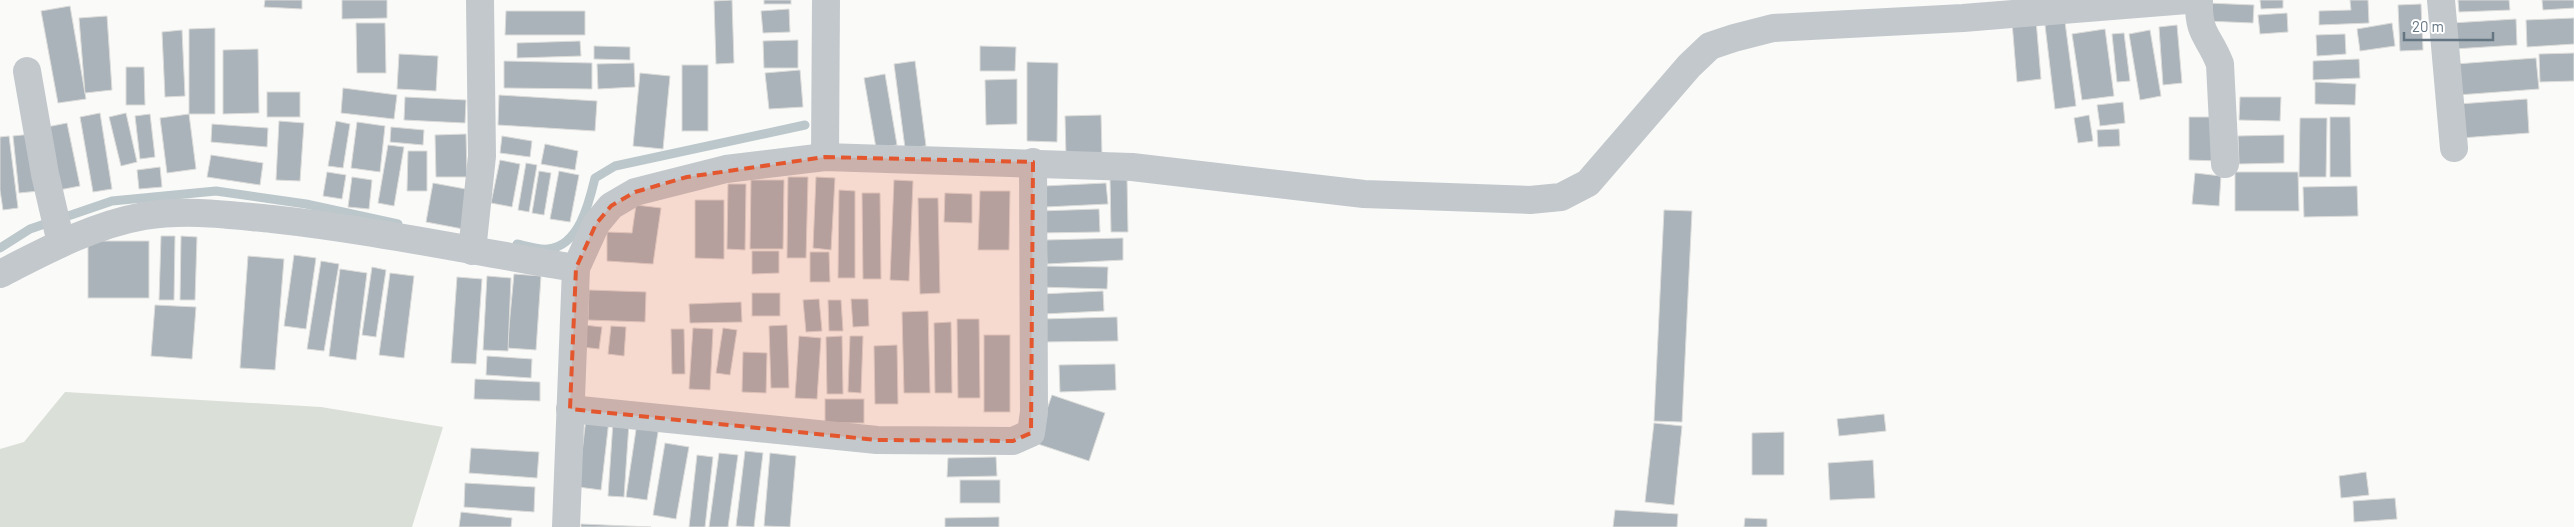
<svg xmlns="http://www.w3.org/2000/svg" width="2574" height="527" font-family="Barlow,sans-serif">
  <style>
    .green { fill: #dadfd7 }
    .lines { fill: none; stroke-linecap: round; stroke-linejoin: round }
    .stream { stroke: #bbc7cb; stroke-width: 9 }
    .building { fill: #aab3b9; stroke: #dcdcda }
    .minor { stroke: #c3c8cc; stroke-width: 28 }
    .marked { fill: #e4572e; fill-opacity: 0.2; stroke: #e4572e; stroke-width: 4; stroke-dasharray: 10 6; stroke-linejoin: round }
  </style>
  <rect width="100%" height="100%" fill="#fafaf8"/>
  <polygon class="green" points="65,392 321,407 443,427 412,527 0,527 0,449 24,442"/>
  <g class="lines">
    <g class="stream">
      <path d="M517,244C526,246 539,250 548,249C579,246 589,203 595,178L615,166L805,125"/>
      <polyline points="0,248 30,229 112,201 216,191 306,204 398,224"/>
    </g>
  </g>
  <g class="building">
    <polygon points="265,0 302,0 302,9 264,7"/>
    <polygon points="342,0 387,0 387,18 342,19"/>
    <polygon points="732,0 734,63 716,64 714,1"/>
    <rect x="764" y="0" width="27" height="4"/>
    <polygon points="2260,0 2283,0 2283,8 2261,9"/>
    <polygon points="2350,0 2368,0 2369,23 2319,25 2319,11 2351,10"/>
    <polygon points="2458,0 2509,0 2510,10 2459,12"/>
    <polygon points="2542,0 2574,0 2574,8 2543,10"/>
    <polygon points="2207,3 2254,5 2253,23 2206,21"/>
    <polygon points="2421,4 2423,50 2400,51 2398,5"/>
    <polygon points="70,6 86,99 58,103 41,11"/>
    <polygon points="789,9 790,32 763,33 761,11"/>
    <polygon points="506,11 585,11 585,35 505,35"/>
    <polygon points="2287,13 2288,32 2260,34 2258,15"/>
    <polygon points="107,16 112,90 85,93 79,18"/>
    <polygon points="2574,18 2574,44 2527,47 2526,20"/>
    <polygon points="2516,19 2517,45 2454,49 2452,23"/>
    <polygon points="2036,20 2041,79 2017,82 2012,22"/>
    <polygon points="2065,22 2076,106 2055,109 2045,25"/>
    <polygon points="356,23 385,23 386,73 357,73"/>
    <polygon points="2392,23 2395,46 2360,51 2357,29"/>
    <polygon points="2177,25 2182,83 2163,85 2159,27"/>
    <polygon points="215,28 215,114 189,114 189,29"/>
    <polygon points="2105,29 2114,96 2082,100 2072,34"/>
    <polygon points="182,30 185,96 165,97 162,32"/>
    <polygon points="2150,30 2161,96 2140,100 2129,34"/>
    <polygon points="2124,33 2130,81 2117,82 2112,34"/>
    <polygon points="2345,34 2346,54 2317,56 2316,35"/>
    <polygon points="798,40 798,68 764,68 763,41"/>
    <polygon points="580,41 581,56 517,58 517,43"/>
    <polygon points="594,46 630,47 630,60 594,59"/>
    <polygon points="980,46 1016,47 1015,71 980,71"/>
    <polygon points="258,49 259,113 223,114 223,50"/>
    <polygon points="2574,53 2574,81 2540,82 2539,54"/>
    <polygon points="399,54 438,56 436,91 397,89"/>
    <polygon points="2536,58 2539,89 2458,95 2456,64"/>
    <polygon points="2359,59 2360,78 2313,80 2313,61"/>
    <polygon points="504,61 592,63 592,89 504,88"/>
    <polygon points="915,61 926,146 905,148 894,64"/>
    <polygon points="1027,62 1058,63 1057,142 1027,141"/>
    <polygon points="634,63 635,87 598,89 597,64"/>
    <rect x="682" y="65" width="26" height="66"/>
    <polygon points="126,67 144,67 145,105 126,105"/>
    <polygon points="800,70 803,107 769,109 765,73"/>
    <polygon points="640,73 670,76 663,149 633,146"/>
    <polygon points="885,74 897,145 876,148 864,78"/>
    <polygon points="1017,79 1017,124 986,125 985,80"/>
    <polygon points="2315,82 2356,84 2355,105 2315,104"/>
    <polygon points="343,88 397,95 394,119 341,113"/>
    <rect x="267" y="92" width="33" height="25"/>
    <polygon points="499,95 597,101 595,131 498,125"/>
    <polygon points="405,97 466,100 465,123 404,120"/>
    <polygon points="2240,97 2281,97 2280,121 2239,120"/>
    <polygon points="2527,99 2529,133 2461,138 2459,104"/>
    <polygon points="2123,102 2125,123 2100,126 2097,105"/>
    <polygon points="100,113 112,189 93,192 80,117"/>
    <polygon points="126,113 137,162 121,166 109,117"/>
    <polygon points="150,114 155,157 140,159 135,116"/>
    <polygon points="189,114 196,169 167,173 160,118"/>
    <polygon points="1101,115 1102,155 1066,156 1065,116"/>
    <polygon points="2089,115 2093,141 2078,143 2074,118"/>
    <polygon points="2189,117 2220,117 2220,161 2189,160"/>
    <polygon points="2330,117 2350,117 2351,177 2330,177"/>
    <polygon points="2300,118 2327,118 2326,177 2299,177"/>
    <polygon points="279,121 304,123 300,181 276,180"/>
    <polygon points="336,121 350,124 343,168 328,166"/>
    <polygon points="357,122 385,126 380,172 351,168"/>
    <polygon points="67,123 80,186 59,190 47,127"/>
    <polygon points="212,124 268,128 267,147 211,142"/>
    <polygon points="391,127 424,130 423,145 390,142"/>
    <polygon points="2119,129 2120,146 2098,147 2097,130"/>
    <polygon points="32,134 39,191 19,193 13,136"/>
    <polygon points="466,134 467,177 436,177 435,135"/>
    <polygon points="2284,135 2284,163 2239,164 2238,136"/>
    <polygon points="9,136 18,208 3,210 0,190 0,137"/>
    <polygon points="502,136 532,141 530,157 500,153"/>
    <polygon points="545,144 578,151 575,170 541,164"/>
    <polygon points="388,145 404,147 394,206 378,203"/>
    <polygon points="408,151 427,151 427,191 407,191"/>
    <polygon points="211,155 263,163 260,185 207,177"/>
    <polygon points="500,160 520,164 512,207 491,203"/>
    <polygon points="526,163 537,165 529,212 518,210"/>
    <polygon points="160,167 162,187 139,189 137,170"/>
    <polygon points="539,171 551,173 544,215 532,213"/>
    <polygon points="559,171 579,175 570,222 550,219"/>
    <polygon points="327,172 346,175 342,199 323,196"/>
    <polygon points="2235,172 2298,172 2299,211 2235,211"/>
    <polygon points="2195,173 2221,176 2219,206 2192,204"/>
    <polygon points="352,177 372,180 369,209 348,207"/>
    <polygon points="788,177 808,177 806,258 787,258"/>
    <polygon points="816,177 835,178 831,250 813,248"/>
    <polygon points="1110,178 1127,178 1128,232 1111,232"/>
    <polygon points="751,180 784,180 783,249 750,249"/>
    <polygon points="894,180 913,181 909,281 890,280"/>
    <polygon points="433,183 471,190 463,229 426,222"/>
    <polygon points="1106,183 1108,204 1045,207 1044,186"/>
    <polygon points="728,184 746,184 745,250 727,249"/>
    <polygon points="2357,186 2358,216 2304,217 2303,187"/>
    <polygon points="839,190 855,191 855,278 838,278"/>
    <polygon points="980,191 1010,191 1009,250 978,250"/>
    <polygon points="862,193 880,193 881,279 863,279"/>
    <polygon points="945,193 972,194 972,223 944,222"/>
    <polygon points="918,198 938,198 940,293 920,294"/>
    <polygon points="695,200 724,200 724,259 695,258"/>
    <polygon points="636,205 661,208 653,264 607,261 607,232 632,233"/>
    <polygon points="1099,209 1100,232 1040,233 1040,211"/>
    <polygon points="1664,210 1692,211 1682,422 1654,421"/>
    <polygon points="161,236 175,236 174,300 159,300"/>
    <polygon points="181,236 197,237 195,300 180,300"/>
    <polygon points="1123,238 1123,260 1047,264 1046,240"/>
    <rect x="88" y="241" width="61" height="57"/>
    <polygon points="752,251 779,251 779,273 752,274"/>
    <polygon points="810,252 829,252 830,282 810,282"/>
    <polygon points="294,255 316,258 306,329 284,326"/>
    <polygon points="248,256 284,259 275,370 240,368"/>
    <polygon points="321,261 339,264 324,351 307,349"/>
    <polygon points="1040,266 1108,267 1107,289 1039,287"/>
    <polygon points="372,267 386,270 376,337 362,335"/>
    <polygon points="340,269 367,273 356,360 329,356"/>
    <polygon points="390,273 414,276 404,358 379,355"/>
    <polygon points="514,274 541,276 536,350 507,348"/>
    <polygon points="487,276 511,278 508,351 483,350"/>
    <polygon points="457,277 482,279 476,364 451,363"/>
    <polygon points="589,290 646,292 645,322 588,320"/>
    <polygon points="1103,291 1104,311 1043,314 1042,294"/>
    <rect x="752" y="293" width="28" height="23"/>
    <polygon points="819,299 822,331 806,332 803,300"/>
    <polygon points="851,299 868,299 869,326 853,327"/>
    <polygon points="828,300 841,300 843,331 829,331"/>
    <polygon points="741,302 742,322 690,323 689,304"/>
    <polygon points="155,305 196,307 192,359 151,356"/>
    <polygon points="928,311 930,393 904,393 902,312"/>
    <polygon points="1117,317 1118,341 1043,342 1042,319"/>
    <polygon points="957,319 979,319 980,398 958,398"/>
    <polygon points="951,322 952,393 935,393 934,323"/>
    <polygon points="584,325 602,327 599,349 582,347"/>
    <polygon points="787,325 789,388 771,388 769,326"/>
    <polygon points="611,326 626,327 624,356 608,354"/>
    <polygon points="693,328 713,329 710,390 689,389"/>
    <polygon points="723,328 737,330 730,375 716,373"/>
    <polygon points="671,329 684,329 685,374 672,374"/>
    <rect x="984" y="335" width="26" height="77"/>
    <polygon points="799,336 821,338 817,399 795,398"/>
    <polygon points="842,336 843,394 827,394 826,337"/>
    <polygon points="850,336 863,336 861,393 848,392"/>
    <polygon points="897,345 898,404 875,404 874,346"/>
    <polygon points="743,352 767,353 766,393 742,392"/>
    <polygon points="487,356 532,359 531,378 486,375"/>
    <polygon points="1115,364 1116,390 1060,392 1059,365"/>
    <polygon points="475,379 540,382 540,401 474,399"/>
    <polygon points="1052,395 1105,413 1089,461 1035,443"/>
    <rect x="825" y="399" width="39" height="24"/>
    <polygon points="1884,414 1886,431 1839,436 1837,419"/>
    <polygon points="586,418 609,420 601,490 578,487"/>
    <polygon points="613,422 629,423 624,497 608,496"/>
    <polygon points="637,423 659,426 647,500 626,497"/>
    <polygon points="1654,423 1682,426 1674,505 1645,502"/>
    <polygon points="1784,432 1784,475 1752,475 1752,433"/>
    <polygon points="665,443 689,447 676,519 653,515"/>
    <polygon points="471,448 539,452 537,478 469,473"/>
    <polygon points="745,451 763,453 754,527 736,526"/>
    <polygon points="719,453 738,455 728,527 709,527"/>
    <polygon points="770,453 796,456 790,527 764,526"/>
    <polygon points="697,455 713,457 705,527 689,527"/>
    <polygon points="996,457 997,476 947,477 948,458"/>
    <polygon points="1873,460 1875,498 1830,500 1828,463"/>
    <polygon points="2366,472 2369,495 2341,498 2339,476"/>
    <rect x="960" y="480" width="40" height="23"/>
    <polygon points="465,483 535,487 534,512 464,507"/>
    <polygon points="2395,498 2397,519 2354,522 2353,501"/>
    <polygon points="1615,510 1678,514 1677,527 1613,527"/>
    <polygon points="461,512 512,518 511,527 459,527"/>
    <polygon points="999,517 999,527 945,527 945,518"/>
    <polygon points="1745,518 1767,519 1767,527 1744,527"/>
    <polygon points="581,524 651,527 581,527"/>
  </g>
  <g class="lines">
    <g class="minor">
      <path d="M2199,0C2198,36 2209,35 2220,64L2225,164"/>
      <polyline points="2441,0 2454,148"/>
      <polyline points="27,71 45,174 61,243"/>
      <polyline points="825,157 826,0"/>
      <polyline points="472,251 482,156 480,0"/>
      <path d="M0,274C45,251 93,225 144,216C188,209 229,215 272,219C374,230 475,252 576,268"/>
      <polyline points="570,409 877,440 1013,441 1031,433 1034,412 1033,162"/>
      <polyline points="566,527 576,268 596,224 611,206 635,192 726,169 825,157 1132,167 1364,194 1530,200 1561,197 1588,183 1689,66 1710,46 1734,38 1773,28 1963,18 2187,0"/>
    </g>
  </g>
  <path class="marked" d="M825,157L1033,162L1031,433L1013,441L877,440L570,409L576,268L596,224L611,206L635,192L687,177Z"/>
  <path d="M2404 32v8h89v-8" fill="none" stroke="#657683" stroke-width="2.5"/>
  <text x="2412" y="32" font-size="15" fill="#657683" stroke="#ffffff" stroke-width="4" paint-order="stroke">20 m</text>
</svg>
